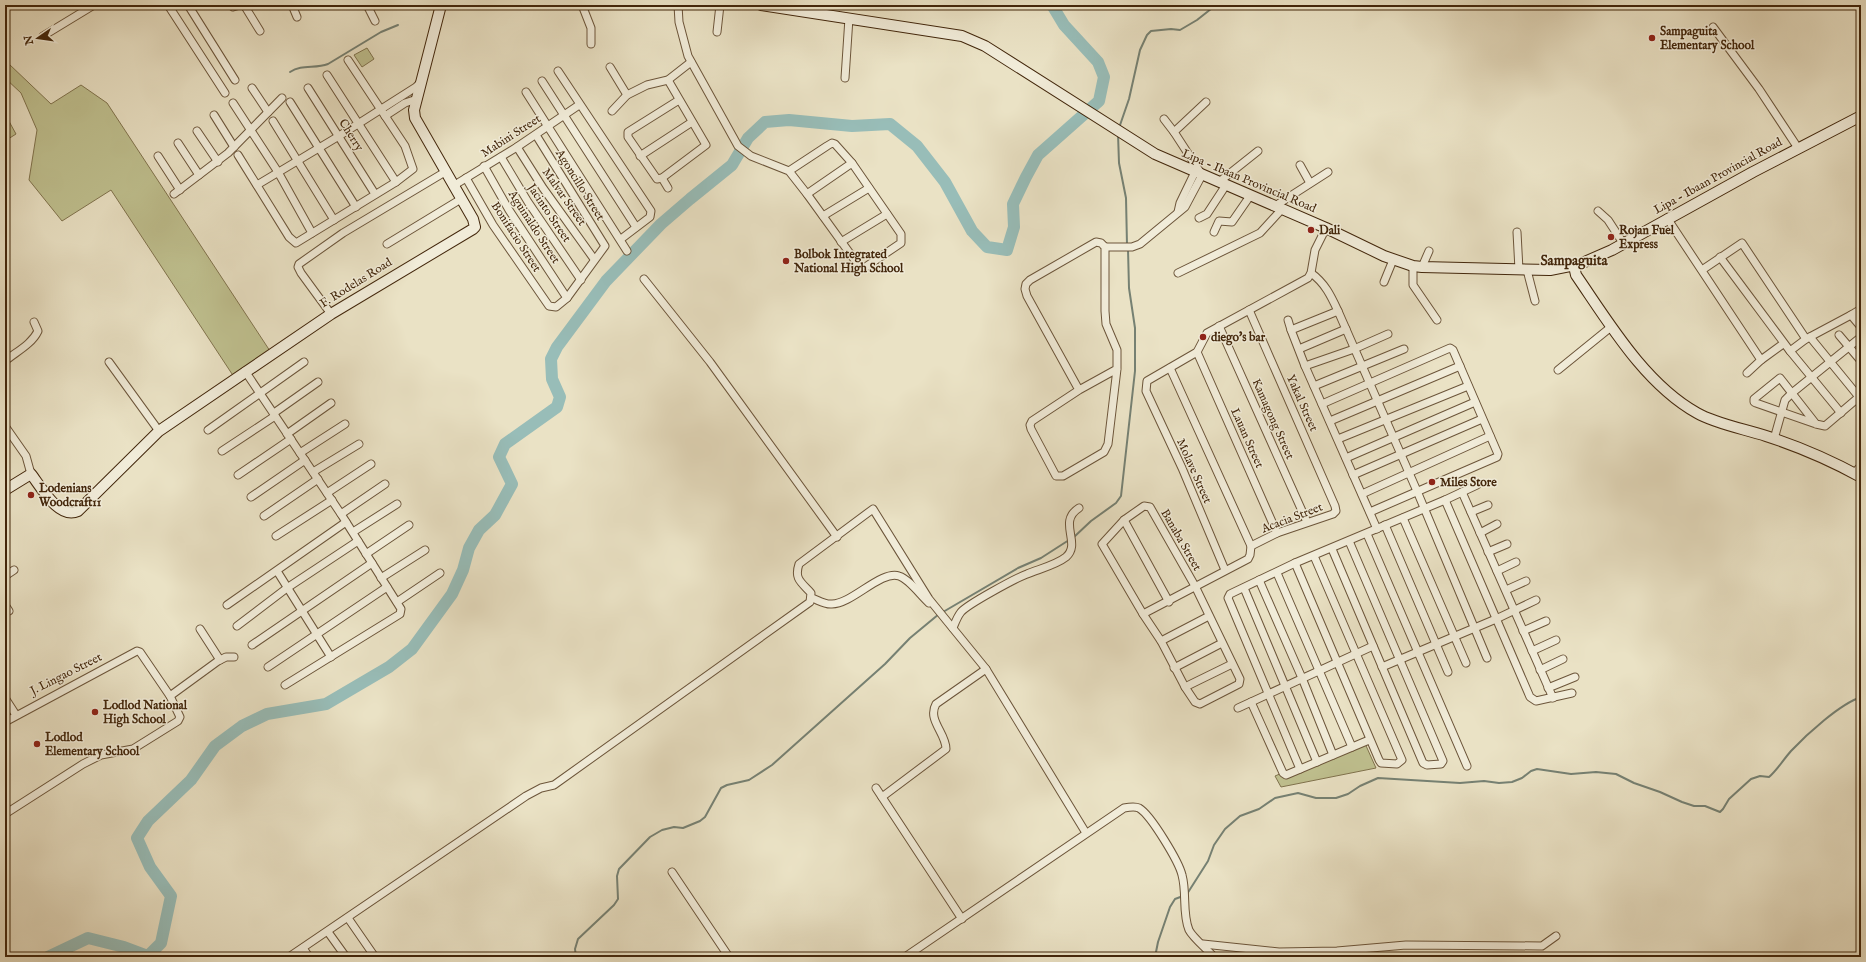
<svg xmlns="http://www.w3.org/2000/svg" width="1866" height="962" font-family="'IM FELL English',serif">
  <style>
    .green { fill: #bfc08f; stroke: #80734d }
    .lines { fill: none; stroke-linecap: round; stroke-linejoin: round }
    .stream { stroke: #768173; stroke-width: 2 }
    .river { stroke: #98bdb8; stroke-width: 12 }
    .street-casing { stroke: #6c553a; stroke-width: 9 }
    .secondary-casing { stroke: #42260b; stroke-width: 12 }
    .street { stroke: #f1ecd9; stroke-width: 7 }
    .secondary { stroke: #f1ecd9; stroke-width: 10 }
    .poi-dot { fill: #8f2418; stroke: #f1ecd9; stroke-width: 1.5 }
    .labels { text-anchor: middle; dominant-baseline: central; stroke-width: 3; stroke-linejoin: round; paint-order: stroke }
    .poi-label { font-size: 12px; font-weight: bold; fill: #42260b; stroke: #f1ecd9; text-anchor: start }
    .street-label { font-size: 12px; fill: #42260b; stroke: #f1ecd9 }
    .quarter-label { font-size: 14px; font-weight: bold; fill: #42260b; stroke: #f1ecd9 }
  </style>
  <rect width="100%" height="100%" fill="#eae2c5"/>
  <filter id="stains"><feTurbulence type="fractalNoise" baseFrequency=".005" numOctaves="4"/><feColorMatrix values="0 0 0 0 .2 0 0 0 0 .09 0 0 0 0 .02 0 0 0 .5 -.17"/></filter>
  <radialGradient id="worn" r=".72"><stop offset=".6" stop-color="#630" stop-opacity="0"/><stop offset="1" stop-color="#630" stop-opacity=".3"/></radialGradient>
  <g class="green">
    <polygon points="367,48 374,59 362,67 354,55"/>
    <polygon points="5,62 9,64 51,104 81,85 107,103 270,351 234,377 111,190 62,221 29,180 37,130 21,93 5,78"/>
    <polygon points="5,114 16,134 5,141"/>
    <polygon points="1363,739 1376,768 1281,787 1275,776"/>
  </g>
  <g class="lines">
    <g class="stream">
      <path d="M290,72C302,64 315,69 328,64L381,32L398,25"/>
      <polyline points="1119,128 1129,99 1140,50 1147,35 1151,31 1171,29 1180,30 1197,20 1216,5"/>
      <polyline points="1118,134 1119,163 1126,198 1127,245"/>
      <polyline points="1074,537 1091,521 1116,503 1121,496 1135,371 1135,328 1129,288 1128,249"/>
      <polyline points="943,612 1018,568 1041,558 1069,540"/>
      <path d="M1187,894L1208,861L1214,845L1225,829L1240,816L1259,809L1275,798L1298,793L1316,798H1336L1348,794L1360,786L1378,778L1460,783L1484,781L1499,783L1512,782L1522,778L1531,771L1537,769L1571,774L1596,772L1616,774L1634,783L1660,792L1682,802L1694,806H1705L1720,812L1723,809L1729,799L1751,779L1760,776L1769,777C1778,769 1783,760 1791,751C1807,734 1840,704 1861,697"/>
      <polyline points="576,957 575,949 578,939 614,905 618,899 617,876 619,869 650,837 662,830 674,827 683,828 700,821 705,817 721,788 727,785 749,780 772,765 885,664 910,638 939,614"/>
      <polyline points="1155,957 1158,942 1170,907 1175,899 1183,896"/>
    </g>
    <polyline class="river" points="48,957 88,938 124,947 148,956 161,943 171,896 150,867 137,838 148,821 191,780 215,746 242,726 267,714 326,704 389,667 412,649 452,594 463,570 469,548 479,530 495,515 512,484 499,457 505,444 557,407 560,397 552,379 551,359 557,347 606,281 661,224 690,199 732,165 748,138 765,122 789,120 852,126 890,124 917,146 945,182 972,231 987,247 1007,250 1014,227 1013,204 1026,177 1038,155 1099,101 1104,77 1098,62 1064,25 1052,5"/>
    <defs>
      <g id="street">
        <polyline points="168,5 225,93"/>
        <polyline points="188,5 235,80"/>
        <polyline points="231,5 233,7 240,5"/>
        <polyline points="244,5 260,31"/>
        <polyline points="292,5 297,17"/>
        <polyline points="367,5 375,21"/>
        <polyline points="582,5 591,28 591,44"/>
        <polyline points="678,5 679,22 688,56 738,146 751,156 789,171 807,194 859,266 864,268 901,243 901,234 852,163 835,144 832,143 827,146 789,171"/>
        <polyline points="1713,27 1759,89 1798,148"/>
        <polyline points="717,32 720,5"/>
        <polyline points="43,36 94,5"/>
        <polyline points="610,67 627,95"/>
        <polyline points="558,71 651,211 650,217 621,239"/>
        <polyline points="327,75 396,182"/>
        <polyline points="845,78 849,18"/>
        <polyline points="668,80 706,145 662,178 657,179 628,137 628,132 679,100"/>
        <polyline points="542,81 636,227"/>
        <polyline points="252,88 268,112"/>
        <polyline points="308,88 375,194"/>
        <polyline points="526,92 627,251"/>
        <polyline points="290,102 356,207"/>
        <polyline points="233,103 278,172 312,233"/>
        <polyline points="612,111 627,95 647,85 668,80 691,62"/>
        <polyline points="214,115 234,147"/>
        <polyline points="385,116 405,103 417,99"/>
        <polyline points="1164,119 1174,132"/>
        <polyline points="273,121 334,220"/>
        <polyline points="197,131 218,162"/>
        <polyline points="178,143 199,175"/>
        <polyline points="517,147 543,188 594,259"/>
        <polyline points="238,155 289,237 296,243 396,182 413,169 405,146 348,60"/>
        <polyline points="158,156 180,190"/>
        <polyline points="640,156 692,122"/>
        <polyline points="501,157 528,202 581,280"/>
        <polyline points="1300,165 1310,183"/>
        <polyline points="484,166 509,210 567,298"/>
        <polyline points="466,178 493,225 549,306 556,307 567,298 605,246 536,135"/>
        <polyline points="662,178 668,188"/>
        <polyline points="1219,182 1258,151"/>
        <polyline points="257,185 339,136 416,87 421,82"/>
        <polyline points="453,186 517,147 579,105"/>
        <polyline points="174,194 228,153 282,98"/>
        <polyline points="807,194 852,163"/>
        <polyline points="1275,206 1328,172"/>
        <polyline points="1598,211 1608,220 1623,243"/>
        <polyline points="1178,212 1180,203 1195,172"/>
        <polyline points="823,216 869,188"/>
        <polyline points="1199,218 1207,214 1226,185"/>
        <polyline points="1667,218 1761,360"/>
        <polyline points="1214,232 1219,221 1232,222 1250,196"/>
        <polyline points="1517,232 1519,270"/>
        <polyline points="841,242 887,214"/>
        <polyline points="387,244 461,199"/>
        <polyline points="1105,247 1132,247 1140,244 1185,207 1202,175 1174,132 1206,102"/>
        <polyline points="1720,257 1790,351 1806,339 1851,315 1861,327"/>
        <polyline points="1413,266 1413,285 1437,320"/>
        <polyline points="1422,267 1429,251"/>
        <polyline points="1527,270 1535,301"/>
        <polyline points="1702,270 1742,243 1806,339"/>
        <polyline points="1178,273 1260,233 1282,209"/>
        <path d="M1311,273C1325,283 1331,296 1338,311L1417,491L1487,658"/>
        <polyline points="644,279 710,362 837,537"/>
        <polyline points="1384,282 1393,260"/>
        <polyline points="1249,310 1335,506 1336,511 1333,514 1277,533 1251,546"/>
        <polyline points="1338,311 1291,330 1305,366 1377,529"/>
        <polyline points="331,314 301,273 298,267 299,264 343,233 445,172"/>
        <polyline points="1851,315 1861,309"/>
        <polyline points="1288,320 1291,330"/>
        <polyline points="1219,326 1307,522"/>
        <polyline points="1839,335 1861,361"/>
        <polyline points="1810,337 1859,397 1861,396"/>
        <polyline points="1299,349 1346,329"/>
        <polyline points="1790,351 1841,413"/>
        <polyline points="1197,352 1277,533"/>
        <path d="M5,361C16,352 32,344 38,331L34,322"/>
        <polyline points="109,362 159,431"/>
        <polyline points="1305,366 1354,349 1388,334"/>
        <polyline points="1558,370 1611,327"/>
        <polyline points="245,371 341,514 401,609 400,614 285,685"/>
        <polyline points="1747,373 1761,360 1783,344"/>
        <polyline points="1314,386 1404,349"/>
        <polyline points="1079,390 1027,296 1025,289 1026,284 1030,280 1096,242 1101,243 1105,247 1105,311 1106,324 1117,350 1117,369 1108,444 1104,452 1063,476 1056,476 1031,429 1030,425 1032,421 1079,390 1117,369"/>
        <polyline points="1322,404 1450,348 1453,350 1498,454 1497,457 1370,512"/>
        <polyline points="274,413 318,382"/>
        <polyline points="1330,421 1460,366"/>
        <polyline points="1816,424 1780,378 1754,399 1754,402 1756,403 1816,424 1825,426 1859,397"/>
        <polyline points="5,426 26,456 31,474"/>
        <polyline points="208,430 304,362"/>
        <polyline points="287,434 331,403"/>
        <polyline points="1338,439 1468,386"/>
        <polyline points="1774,439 1785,400 1792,393 1861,337"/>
        <polyline points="222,451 275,416"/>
        <polyline points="300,453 345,424"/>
        <polyline points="1346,458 1475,402"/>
        <polyline points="313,472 359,444"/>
        <polyline points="1854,473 1861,466"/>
        <polyline points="238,475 291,439"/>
        <polyline points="1353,475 1482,419"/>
        <polyline points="1462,492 1553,698"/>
        <polyline points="327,493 371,464"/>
        <polyline points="1362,494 1490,436"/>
        <polyline points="251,497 305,460"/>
        <polyline points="1445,500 1530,697 1536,701 1572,693"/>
        <polygon points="1144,506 1150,507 1195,586 1240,679 1239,684 1200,704 1195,702 1185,687 1161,641 1143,614 1102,544 1124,520"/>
        <polyline points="1471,512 1488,505"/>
        <polyline points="341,514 385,484"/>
        <polyline points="264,516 318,479"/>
        <polyline points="1403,518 1466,663"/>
        <polyline points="1124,520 1169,602"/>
        <polyline points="1385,525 1448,672"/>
        <polyline points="353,532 397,504"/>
        <polyline points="1480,533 1497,524"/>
        <polyline points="1367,534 1467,766"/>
        <polyline points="276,536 332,500"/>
        <polyline points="1332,549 1423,763 1427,765 1441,764 1443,761 1349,541"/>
        <polyline points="1488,552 1507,544"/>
        <polyline points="366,554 409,525"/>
        <polyline points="1295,563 1379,760 1381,763 1397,764 1402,760 1314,556"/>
        <polyline points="1225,570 1182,468 1146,391 1147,381 1197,352 1207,333 1308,278 1311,273 1315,250 1326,228"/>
        <polyline points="277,571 331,657"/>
        <polyline points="1497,571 1516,562"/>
        <polyline points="1277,573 1352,747"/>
        <polyline points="5,576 14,570"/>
        <polyline points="381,578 425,550"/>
        <polyline points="1259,580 1302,678 1333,755"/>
        <polyline points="1244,588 1317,762"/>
        <polyline points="1506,590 1526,581"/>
        <path d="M812,598C818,600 825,605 832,604C852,604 881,570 899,576C909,579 921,596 929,603"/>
        <polyline points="397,602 440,573"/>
        <polyline points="5,605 9,611"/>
        <polyline points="227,605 346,522"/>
        <polyline points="1143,614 1248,559 1250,555 1251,546 1170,368"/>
        <polyline points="237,626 287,588 358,541"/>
        <path d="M953,628C955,623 957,617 961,612C968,604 1016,578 1027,574C1039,569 1056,565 1066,557C1082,543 1057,522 1079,508"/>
        <polyline points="200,629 220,660"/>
        <polyline points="1523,631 1546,621"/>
        <polyline points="1161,641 1209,616"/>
        <polyline points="252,645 372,563"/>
        <polyline points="1532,651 1556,640"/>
        <polyline points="268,667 387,587"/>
        <polyline points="1382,667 1496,619 1536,600"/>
        <polyline points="1174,668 1222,643"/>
        <polyline points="1540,670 1563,659"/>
        <polyline points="1185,687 1232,664"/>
        <polyline points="1548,688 1575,677"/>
        <polyline points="170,696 218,661 226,657 234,657"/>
        <polyline points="5,698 16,715"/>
        <polyline points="1251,702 1283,773 1286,775 1369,740"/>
        <polyline points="1238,708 1373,646"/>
        <polyline points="5,722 137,651 140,652 170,696 180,717 178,721 133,749 101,755 83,764 5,814"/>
        <polyline points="1300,769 1228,598 1230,594 1295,563 1445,500 1477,485"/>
        <polyline points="876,788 962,919"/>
        <path d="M882,797L946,749C946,733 927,720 936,704L986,669"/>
        <polyline points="672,872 729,957"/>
        <polyline points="348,918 375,957"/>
        <polyline points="328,932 346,957"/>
        <polyline points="1203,944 1279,952 1337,951 1406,945 1542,946 1556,936"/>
        <polyline points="303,948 309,957"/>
        <path d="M289,957L526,796L541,788L554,785L810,602L811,593C801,582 794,579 799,564L873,509L929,599L986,669L1086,833"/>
        <path d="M905,957L1124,808C1129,807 1135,806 1139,808C1151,815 1179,862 1182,875C1187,893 1182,913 1189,930C1193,938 1208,950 1214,957"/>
      </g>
      <g id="secondary">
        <polyline points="761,5 962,36 985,46 1155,154 1326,228 1384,256 1413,266 1422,267 1550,270 1580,264 1612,250 1753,172 1861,116"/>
        <path d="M1574,266L1576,275C1609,323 1645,384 1697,413C1716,424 1745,429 1766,436C1800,447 1830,460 1861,477"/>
        <path d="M5,490L31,474C41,487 59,520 78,511L159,431L331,314L473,229L475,227L473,219L415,118L414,110L441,5"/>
      </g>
    </defs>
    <use href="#street" class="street-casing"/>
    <use href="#secondary" class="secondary-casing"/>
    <use href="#street" class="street"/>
    <use href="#secondary" class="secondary"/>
  </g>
  <g class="poi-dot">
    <circle cx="1652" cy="38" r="4"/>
    <circle cx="1311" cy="230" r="4"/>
    <circle cx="1611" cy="237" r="4"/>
    <circle cx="786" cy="261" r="4"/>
    <circle cx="1203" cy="337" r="4"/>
    <circle cx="1432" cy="482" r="4"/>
    <circle cx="31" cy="495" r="4"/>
    <circle cx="95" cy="712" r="4"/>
    <circle cx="37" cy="744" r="4"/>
  </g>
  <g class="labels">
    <g class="poi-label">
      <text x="1660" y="31">Sampaguita<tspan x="1660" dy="14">Elementary School</tspan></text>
      <text x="1319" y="230">Dali</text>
      <text x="1619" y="230">Rojan Fuel<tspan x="1619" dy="14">Express</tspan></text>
      <text x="794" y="254">Bolbok Integrated<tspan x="794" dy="14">National High School</tspan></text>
      <text x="1211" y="337">diego's bar</text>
      <text x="1440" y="482">Miles Store</text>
      <text x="39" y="488">Lodenians<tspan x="39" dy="14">Woodcraft11</tspan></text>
      <text x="103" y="705">Lodlod National<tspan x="103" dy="14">High School</tspan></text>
      <text x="45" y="737">Lodlod<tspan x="45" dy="14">Elementary School</tspan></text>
    </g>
    <g class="street-label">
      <text transform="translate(351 135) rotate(58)">Cherry</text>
      <text transform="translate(511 136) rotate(-33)">Mabini Street</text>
      <text transform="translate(1718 176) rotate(-29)">Lipa - Ibaan Provincial Road</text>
      <text transform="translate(1249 181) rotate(23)">Lipa - Ibaan Provincial Road</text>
      <text transform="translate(580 185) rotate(58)">Agoncillo Street</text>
      <text transform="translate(564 197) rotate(55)">Malvar Street</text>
      <text transform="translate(549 213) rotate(56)">Jacinto Street</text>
      <text transform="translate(534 227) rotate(57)">Aguinaldo Street</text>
      <text transform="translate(516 237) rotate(57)">Bonifacio Street</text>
      <text transform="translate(356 283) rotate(-32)">F. Rodelas Road</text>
      <text transform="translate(1302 403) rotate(66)">Yakal Street</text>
      <text transform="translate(1273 419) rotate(66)">Kamagong Street</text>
      <text transform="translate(1247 438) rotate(66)">Lauan Street</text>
      <text transform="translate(1194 471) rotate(66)">Molave Street</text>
      <text transform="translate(1292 518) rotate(-21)">Acacia Street</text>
      <text transform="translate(1181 540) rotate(60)">Banaba Street</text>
      <text transform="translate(66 674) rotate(-27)">J. Lingao Street</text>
    </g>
    <g class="quarter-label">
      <text x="1574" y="261">Sampaguita</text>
    </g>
  </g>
  <rect width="1866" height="962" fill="none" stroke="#eae2c5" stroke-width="20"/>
  <rect x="6" y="6" width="1854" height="950" fill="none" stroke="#42260b" stroke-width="2"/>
  <rect x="10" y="10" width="1846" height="942" fill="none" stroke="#42260b"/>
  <g transform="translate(38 38) rotate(257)" stroke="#f1ecd9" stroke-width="3" paint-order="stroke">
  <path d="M0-3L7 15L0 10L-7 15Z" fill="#42260b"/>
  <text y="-6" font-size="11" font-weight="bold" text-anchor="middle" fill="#42260b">N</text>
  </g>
  <rect width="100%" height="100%" filter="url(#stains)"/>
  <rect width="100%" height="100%" fill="url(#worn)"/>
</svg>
